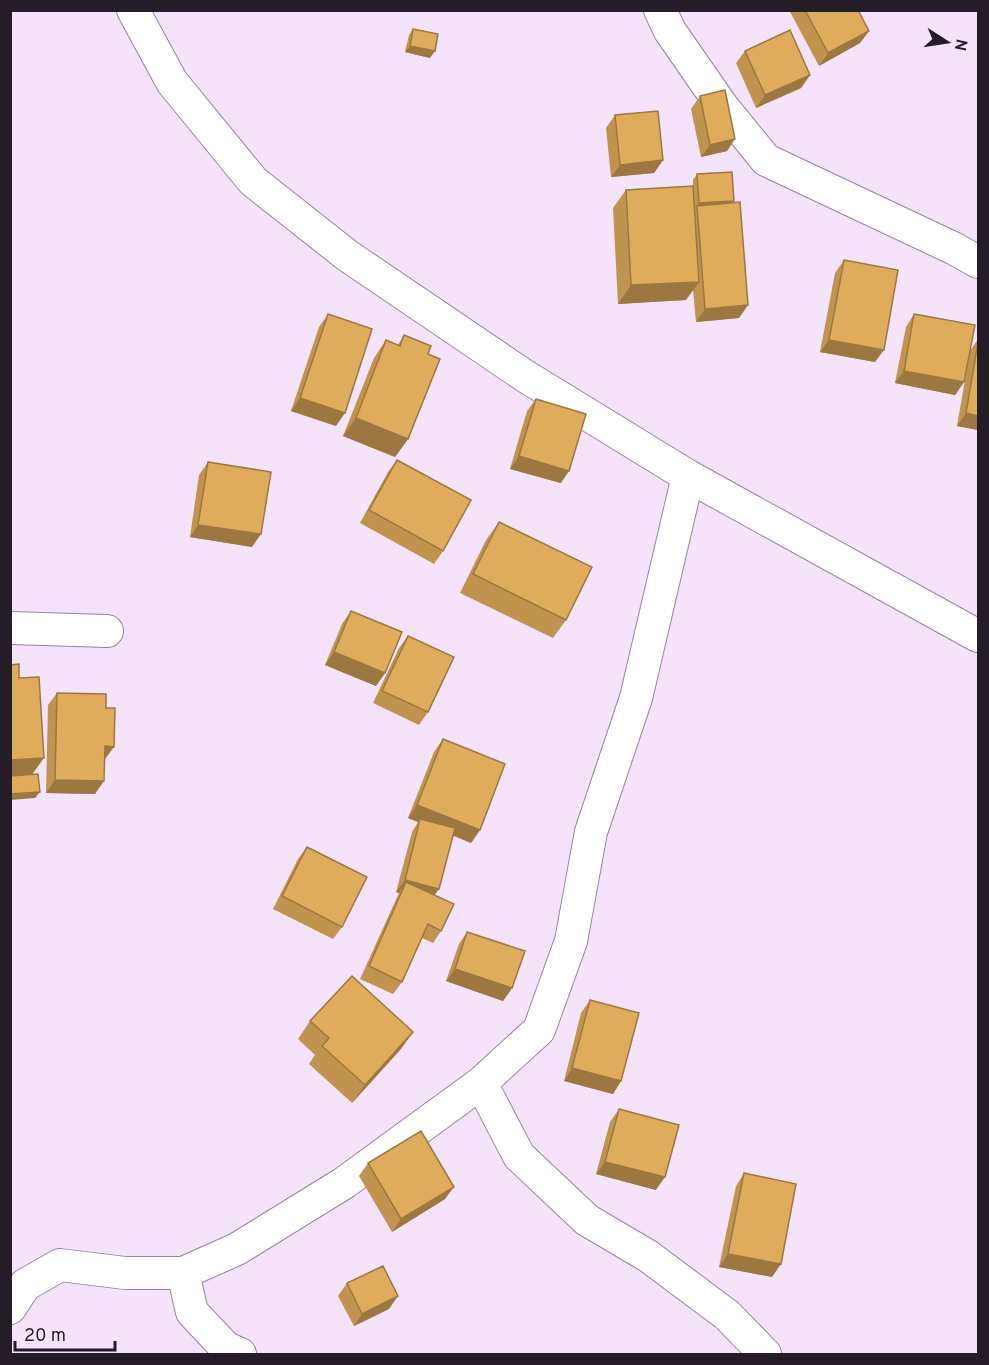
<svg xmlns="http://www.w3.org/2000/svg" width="989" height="1365" font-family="Overpass,sans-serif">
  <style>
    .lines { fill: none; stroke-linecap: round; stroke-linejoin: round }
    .street-casing { stroke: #96839f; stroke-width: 34 }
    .street { stroke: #fff; stroke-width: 32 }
    .wall { fill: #c0944f }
    .shaded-wall { fill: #9c7840 }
    .building { fill: #dfac5c; stroke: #9c7840; stroke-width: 1.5 }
  </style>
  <rect width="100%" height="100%" fill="#f5e3fc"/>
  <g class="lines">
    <defs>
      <g id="street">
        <polyline points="133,10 172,82 253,181 348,256 525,376 688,476 978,636"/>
        <polyline points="660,10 670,31 722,106 766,160 955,249 978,262"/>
        <polyline points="10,628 107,631"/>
        <polyline points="481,1083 519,1156 587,1220 648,1256 727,1315 765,1354"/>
        <polyline points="183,1273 192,1312 226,1348 240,1354"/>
        <polyline points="10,1308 25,1285 60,1265 125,1273 183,1273 237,1249 344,1183 481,1083 539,1030 571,941 591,832 636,698 688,476"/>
      </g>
    </defs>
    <use href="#street" class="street-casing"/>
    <use href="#street" class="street"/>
  </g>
  <g class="wall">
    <polygon points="789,10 858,10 869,31 860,43 819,66"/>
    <polygon points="413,29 430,58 405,52 409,35"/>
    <polygon points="745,51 810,75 801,88 756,108 736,63"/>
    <polygon points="700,96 727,151 701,157 691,109"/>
    <polygon points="615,115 663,160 654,173 611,177 606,128"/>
    <polygon points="697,174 733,203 748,305 739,318 696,322 693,289 686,300 618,304 613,208 626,190 693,186 693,180"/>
    <polygon points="844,260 875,362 820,352 835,273"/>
    <polygon points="328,314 336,426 291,411 319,327"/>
    <polygon points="914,314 964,382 955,395 895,383 906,327"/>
    <polygon points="404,335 408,439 395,457 343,436 374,358 386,340 398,345"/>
    <polygon points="978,339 978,430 957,426 970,351"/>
    <polygon points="536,399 561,483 510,469 527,411"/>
    <polygon points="397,460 443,551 434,564 360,523 388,472"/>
    <polygon points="208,462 252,547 190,537 199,475"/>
    <polygon points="499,522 566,620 553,638 460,593 486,540"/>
    <polygon points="351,611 385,673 376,686 325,665 342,624"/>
    <polygon points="408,636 428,712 419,725 373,703 399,648"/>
    <polygon points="57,693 105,759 95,794 46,793 48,705"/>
    <polygon points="443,739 480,830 471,843 453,835 435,895 441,931 433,943 422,938 402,982 393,994 360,979 399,893 396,892 412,832 418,822 408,818 434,752"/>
    <polygon points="307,847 342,927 333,939 273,909 298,859"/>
    <polygon points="467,932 512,988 503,1001 446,981 459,944"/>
    <polygon points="590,1000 621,1081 613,1094 564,1081 581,1013"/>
    <polygon points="310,1021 413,1032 400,1050 352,1103 309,1064 315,1055 298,1039"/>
    <polygon points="619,1109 656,1190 596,1174 610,1122"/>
    <polygon points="368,1163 445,1199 392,1232 359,1176"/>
    <polygon points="744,1173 772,1277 719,1267 736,1186"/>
    <polygon points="347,1283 389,1309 354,1326 338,1296"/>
  </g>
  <g class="shaded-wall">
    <polygon points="869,31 860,43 819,66 828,53"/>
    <polygon points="410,46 435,51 430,58 405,52"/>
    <polygon points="810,75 801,88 756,108 765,95"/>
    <polygon points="735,139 727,151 701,157 710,145"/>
    <polygon points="663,160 654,173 611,177 620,165"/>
    <polygon points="734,201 729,208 697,207 699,203"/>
    <polygon points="699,282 686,300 618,304 631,285"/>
    <polygon points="748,305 739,318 696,322 705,309"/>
    <polygon points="829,340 884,350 875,362 820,352"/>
    <polygon points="904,371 964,382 955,395 895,383"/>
    <polygon points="300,398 345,413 336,426 291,411"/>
    <polygon points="966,413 978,416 978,430 957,426"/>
    <polygon points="356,418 408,439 395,457 343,436"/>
    <polygon points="519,456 569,471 561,483 510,469"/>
    <polygon points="198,525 261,534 252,547 190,537"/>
    <polygon points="334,652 385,673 376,686 325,665"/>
    <polygon points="105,746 114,747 105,759 96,759"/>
    <polygon points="44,758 31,776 10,777 10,760"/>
    <polygon points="55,780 104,781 95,794 46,793"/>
    <polygon points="40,792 35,798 10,800 10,794"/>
    <polygon points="417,805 480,830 471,843 420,822 420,819 418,822 408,818"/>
    <polygon points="405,880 439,889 430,901 406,882 399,893 396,892"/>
    <polygon points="455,969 512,988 503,1001 446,981"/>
    <polygon points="413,1032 400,1050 352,1103 365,1085"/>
    <polygon points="572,1068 621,1081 613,1094 564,1081"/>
    <polygon points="605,1162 665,1177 656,1190 596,1174"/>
    <polygon points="454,1187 445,1199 392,1232 401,1219"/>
    <polygon points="728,1254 781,1264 772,1277 719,1267"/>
    <polygon points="398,1296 389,1309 354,1326 362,1314"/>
  </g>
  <g class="building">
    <polygon points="805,10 858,10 869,31 828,53"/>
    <polygon points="413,29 438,34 435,51 410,46"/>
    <polygon points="790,30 810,75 765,95 745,51"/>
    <polygon points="725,90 735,139 710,145 700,96"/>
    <polygon points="658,111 663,160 620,165 615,115"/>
    <polygon points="732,172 734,201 699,203 697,174"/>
    <polygon points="693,186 699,282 631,285 626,190"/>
    <polygon points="740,202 748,305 705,309 697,206"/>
    <polygon points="844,260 898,270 884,350 829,340"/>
    <polygon points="328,314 372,329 345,413 300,398"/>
    <polygon points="914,314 975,325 964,382 904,371"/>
    <polygon points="404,335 431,346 428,354 440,359 408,439 356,418 386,340 400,346"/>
    <polygon points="978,342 978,416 966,413"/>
    <polygon points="536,399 586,414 569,471 519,456"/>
    <polygon points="397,460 471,500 443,551 369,510"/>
    <polygon points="208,462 271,472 261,534 198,525"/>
    <polygon points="499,522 592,567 566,620 473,574"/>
    <polygon points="351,611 402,632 385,673 334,652"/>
    <polygon points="408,636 454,657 428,712 382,691"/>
    <polygon points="19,664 19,678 39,677 44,758 10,760 10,665"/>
    <polygon points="57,693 106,694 106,708 115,708 114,747 105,746 104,781 55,780"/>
    <polygon points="443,739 505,764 480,830 417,805"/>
    <polygon points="38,774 40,792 10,794 10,776"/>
    <polygon points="420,819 455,828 439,889 405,880"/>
    <polygon points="307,847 367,877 342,927 282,896"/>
    <polygon points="406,882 454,904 441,931 428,924 402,982 369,966"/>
    <polygon points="467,932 525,951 512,988 455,969"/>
    <polygon points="352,976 413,1032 365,1085 322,1046 329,1038 310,1021"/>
    <polygon points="590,1000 639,1013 621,1081 572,1068"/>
    <polygon points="619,1109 679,1125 665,1177 605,1162"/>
    <polygon points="421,1131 454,1187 401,1219 368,1163"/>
    <polygon points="744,1173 796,1184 781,1264 728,1254"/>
    <polygon points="383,1266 398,1296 362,1314 347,1283"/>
  </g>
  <rect width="989" height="1365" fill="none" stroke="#241d28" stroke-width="24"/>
  <g transform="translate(947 42) rotate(102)" stroke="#f5e3fc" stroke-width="4.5" paint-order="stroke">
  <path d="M0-4.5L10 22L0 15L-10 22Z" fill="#241d28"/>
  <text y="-9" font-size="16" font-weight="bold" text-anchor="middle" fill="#241d28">N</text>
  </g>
  <path d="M15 1341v9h100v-9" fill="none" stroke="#241d28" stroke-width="3"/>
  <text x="24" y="1341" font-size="18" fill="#241d28" stroke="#f5e3fc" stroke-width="4.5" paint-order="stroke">20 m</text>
</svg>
